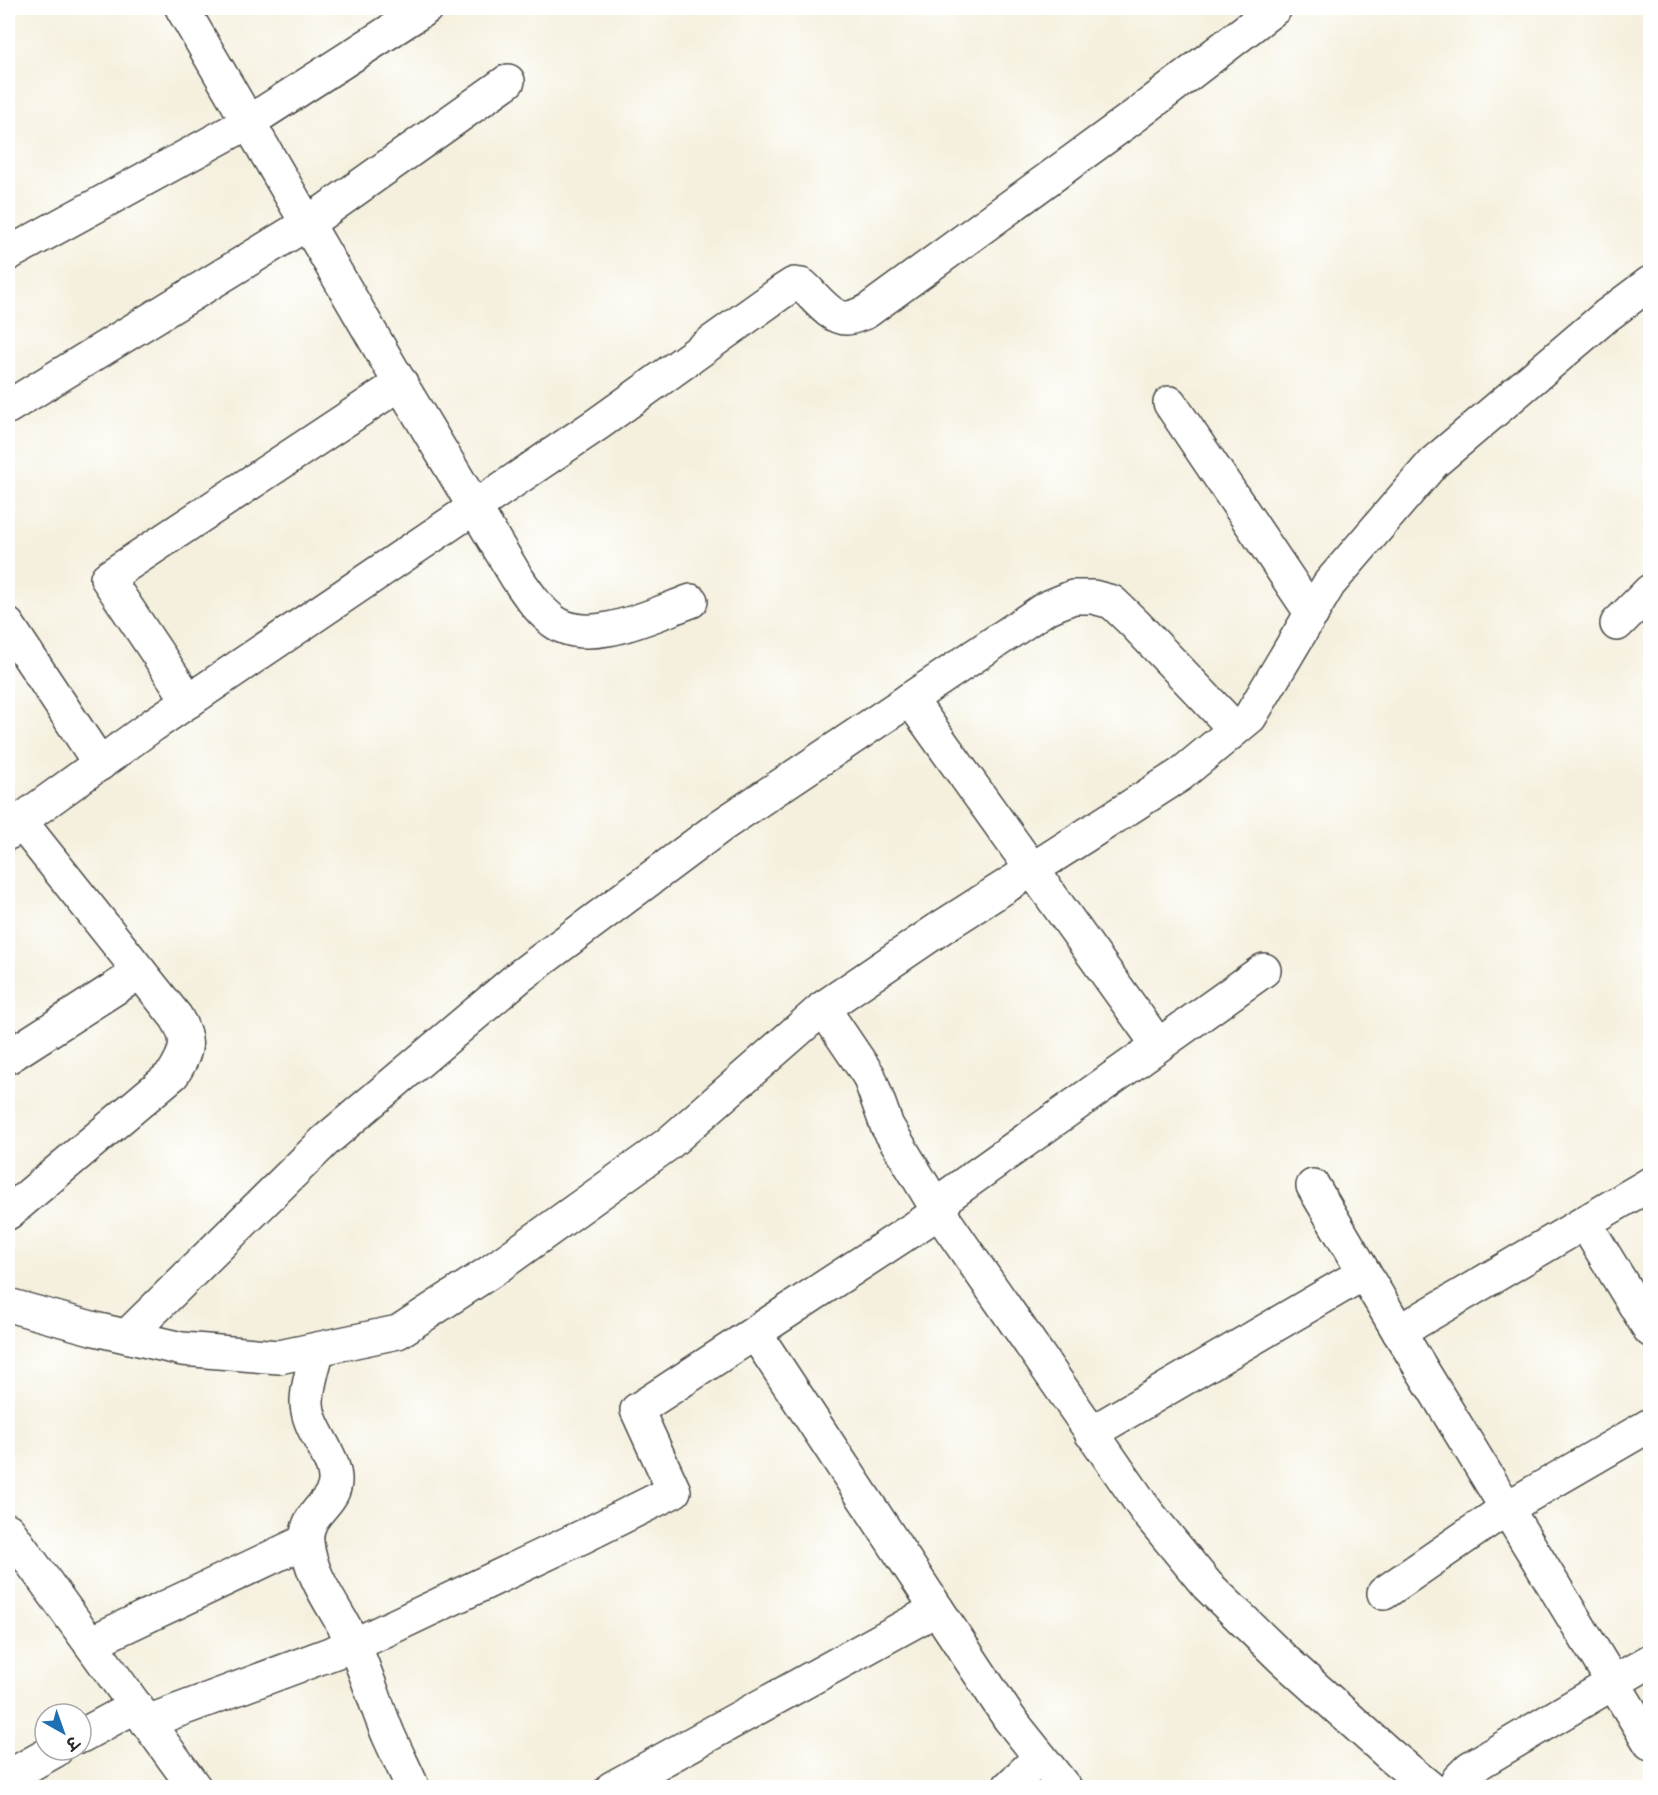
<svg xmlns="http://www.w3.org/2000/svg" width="1658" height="1795" font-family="'Shantell Sans','Playpen Sans Deva',sans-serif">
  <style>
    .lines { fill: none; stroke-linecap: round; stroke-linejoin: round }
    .minor-casing { stroke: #494946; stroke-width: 36 }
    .minor { stroke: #fff; stroke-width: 33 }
  </style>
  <rect width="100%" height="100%" fill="#fff"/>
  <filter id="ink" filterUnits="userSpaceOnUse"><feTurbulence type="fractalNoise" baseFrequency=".0167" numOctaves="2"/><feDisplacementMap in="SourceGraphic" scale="12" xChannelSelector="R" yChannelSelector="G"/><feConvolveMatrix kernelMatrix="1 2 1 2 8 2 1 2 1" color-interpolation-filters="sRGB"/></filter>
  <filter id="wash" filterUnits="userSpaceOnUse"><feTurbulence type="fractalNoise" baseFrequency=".008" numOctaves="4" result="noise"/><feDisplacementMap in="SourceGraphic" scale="24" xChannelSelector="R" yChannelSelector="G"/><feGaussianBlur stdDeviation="1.35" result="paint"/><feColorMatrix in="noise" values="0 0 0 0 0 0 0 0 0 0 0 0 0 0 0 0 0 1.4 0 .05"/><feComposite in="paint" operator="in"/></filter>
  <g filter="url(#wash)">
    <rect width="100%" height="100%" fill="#f5f0de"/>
  </g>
  <g filter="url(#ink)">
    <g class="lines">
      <defs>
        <g id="minor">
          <path d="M182,8L393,371L517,578C528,594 538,609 553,621C589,648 654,614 691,601"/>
          <polyline points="8,254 249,122 426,8"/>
          <polyline points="1170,403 1312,614"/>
          <polyline points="8,407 308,223 508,81"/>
          <polyline points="1617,624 1650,591"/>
          <polyline points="8,625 100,764"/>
          <polyline points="910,699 1158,1045"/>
          <polyline points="189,701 107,578 401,383"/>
          <path d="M8,833L20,821L153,725L599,423L783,291L794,284L802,285C814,295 830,319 847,318C853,318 860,314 866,312L1136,115L1275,8"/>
          <polyline points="823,1008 869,1076 887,1126 939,1212 1147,1512 1207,1585 1282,1658 1390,1755 1430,1788"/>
          <polyline points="8,1057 140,972"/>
          <polyline points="1313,1186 1399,1332 1650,1743"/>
          <path d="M8,1213L173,1074C187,1051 191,1041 176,1017L20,821"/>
          <polyline points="1585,1223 1650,1330"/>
          <polyline points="8,1305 95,1329 182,1349 279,1357 398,1332 490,1272 668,1144 823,1008 939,929 1180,775 1250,717 1329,584 1433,463 1606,316 1650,283"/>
          <polyline points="1399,1332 1650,1184"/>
          <polyline points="755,1333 1009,1718 1065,1788"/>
          <polyline points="127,1336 325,1141 520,976 722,825 1046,608 1073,597 1093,597 1112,602 1135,624 1235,729"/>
          <path d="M318,1349C314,1365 307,1385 307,1402C307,1429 333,1452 335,1478C337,1504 304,1511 307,1542C310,1579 339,1612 354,1645C367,1674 376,1705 388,1734C396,1752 405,1770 413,1788"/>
          <polyline points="1091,1433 1364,1273"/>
          <polyline points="8,1530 195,1788"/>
          <polyline points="1384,1593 1507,1508 1650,1425"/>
          <polyline points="90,1643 306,1541"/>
          <polyline points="147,1722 354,1645 584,1536 674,1491 637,1410 939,1212 949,1195 1264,970"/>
          <polyline points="81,1736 136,1706"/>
          <polyline points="8,1777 56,1750"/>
          <polyline points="612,1788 937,1609"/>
          <polyline points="1008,1788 1040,1757"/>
          <polyline points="1454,1788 1458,1780 1470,1768 1650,1661"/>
        </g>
      </defs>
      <use href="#minor" class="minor-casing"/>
      <use href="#minor" class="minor"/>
    </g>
  </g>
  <rect width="1658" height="1795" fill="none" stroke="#fff" stroke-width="30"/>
  <g transform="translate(63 1732) rotate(140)"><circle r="28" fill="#ffffff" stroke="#aaaaaa" stroke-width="1.5"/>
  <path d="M0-4.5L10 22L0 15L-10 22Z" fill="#1f6fb2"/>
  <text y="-9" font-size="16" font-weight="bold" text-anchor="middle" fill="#2b2b2b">उ</text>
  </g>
</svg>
